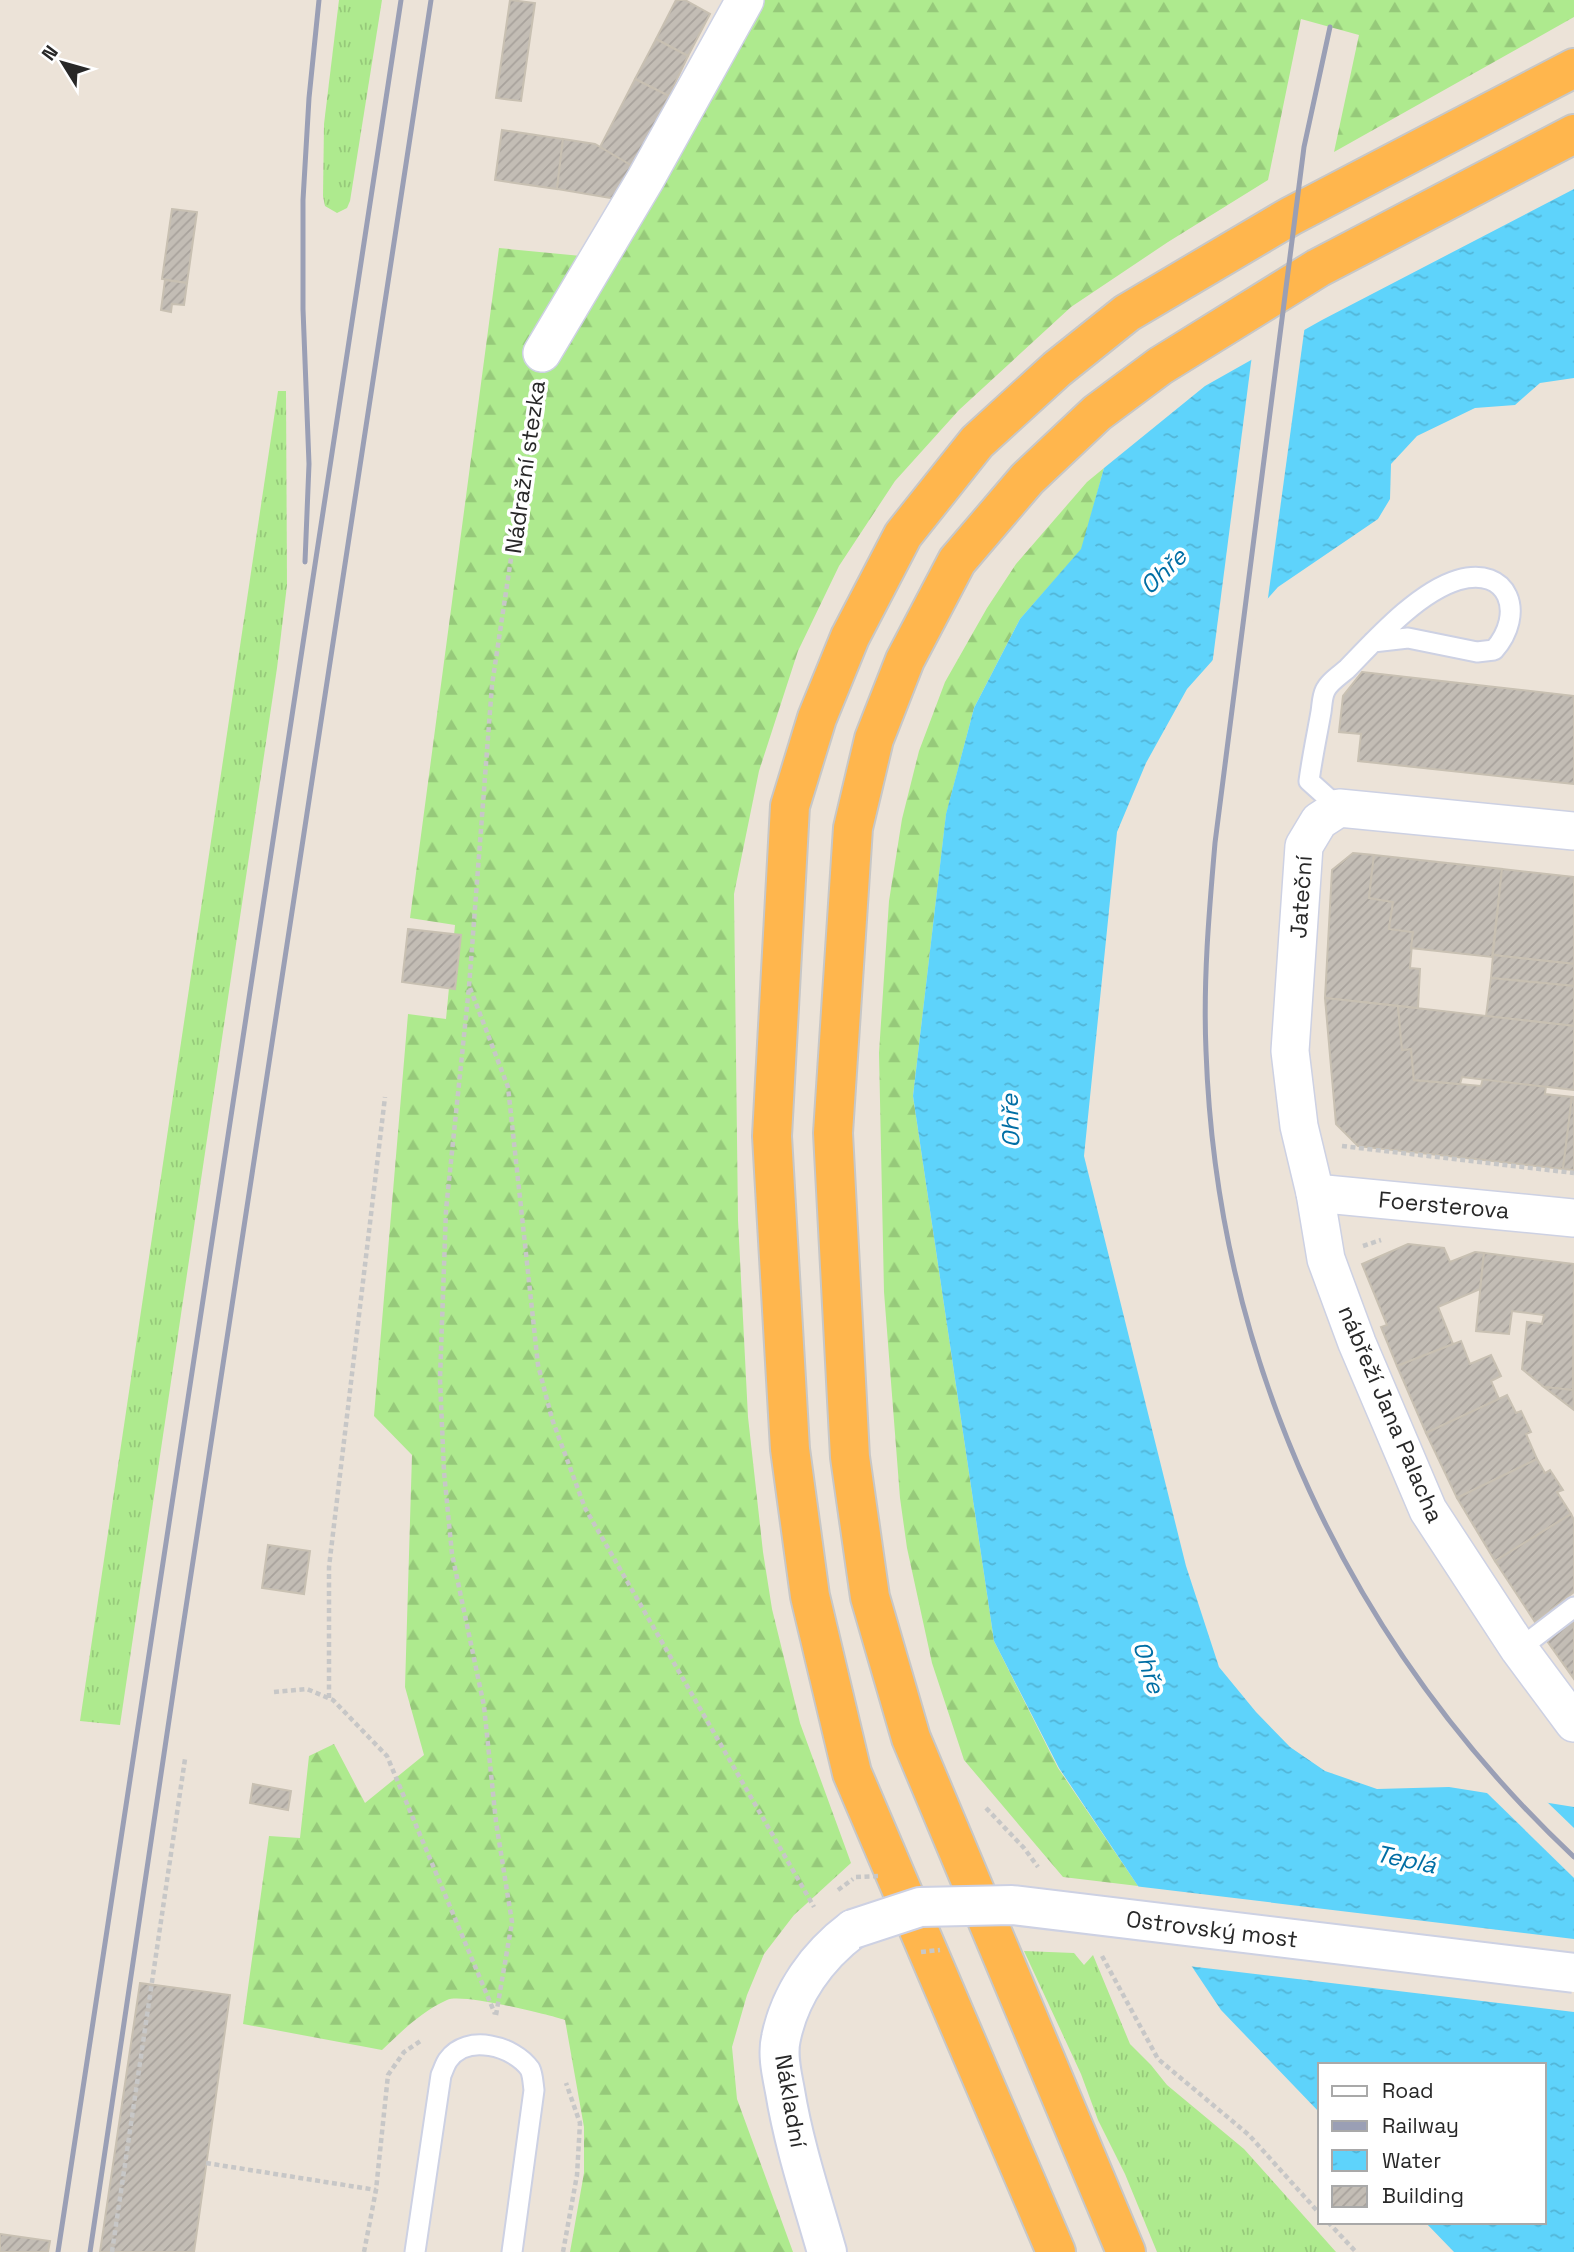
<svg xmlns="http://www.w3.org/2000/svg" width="1574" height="2252" font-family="'Space Grotesk',sans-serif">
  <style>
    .grass { fill: url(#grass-tufts) }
    .forest { fill: url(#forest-firs) }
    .water { fill: url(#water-ripples) }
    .pier { fill: #ece3d8 }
    .building { fill: url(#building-hatch); stroke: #c8c0b2; stroke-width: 2 }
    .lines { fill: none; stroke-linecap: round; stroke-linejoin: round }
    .service-casing { stroke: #cdd1e3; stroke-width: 23 }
    .minor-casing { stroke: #cdd1e3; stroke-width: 40 }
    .tertiary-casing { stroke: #cdd1e3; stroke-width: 42 }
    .trunk-casing { stroke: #c7c7c7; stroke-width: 42 }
    .path { stroke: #c7c7c7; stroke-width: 4.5; stroke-dasharray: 5 3.5; stroke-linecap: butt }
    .service { stroke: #fff; stroke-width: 19 }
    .minor { stroke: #fff; stroke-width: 37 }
    .tertiary { stroke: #fff; stroke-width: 38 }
    .trunk { stroke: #ffb64d; stroke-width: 38 }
    .rail { stroke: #9a9fb5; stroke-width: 5 }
    .tertiary-bridge-casing { stroke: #cdd1e3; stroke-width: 42; stroke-linecap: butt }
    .path-bridge { stroke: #c7c7c7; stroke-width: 4.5; stroke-dasharray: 5 3.5; stroke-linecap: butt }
    .tertiary-bridge { stroke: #fff; stroke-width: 38 }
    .labels { text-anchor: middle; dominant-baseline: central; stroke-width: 7; stroke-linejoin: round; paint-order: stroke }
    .street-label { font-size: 23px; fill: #282828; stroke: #fff }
    .water-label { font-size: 24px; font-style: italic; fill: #006ea4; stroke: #fff }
  </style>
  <defs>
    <pattern id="grass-tufts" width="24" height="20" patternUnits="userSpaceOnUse" patternTransform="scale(1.75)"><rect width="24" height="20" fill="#aeea8e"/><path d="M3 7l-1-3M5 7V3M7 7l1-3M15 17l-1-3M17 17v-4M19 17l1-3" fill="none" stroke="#96c97a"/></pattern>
    <pattern id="forest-firs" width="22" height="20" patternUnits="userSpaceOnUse" patternTransform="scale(1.75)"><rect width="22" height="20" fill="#aeea8e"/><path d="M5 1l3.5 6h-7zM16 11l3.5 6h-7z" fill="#96c97a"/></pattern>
    <pattern id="water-ripples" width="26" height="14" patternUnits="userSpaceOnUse" patternTransform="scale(1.75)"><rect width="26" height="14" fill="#5ed3fb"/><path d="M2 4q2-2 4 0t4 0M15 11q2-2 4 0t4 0" fill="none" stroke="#52b5d7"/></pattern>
    <pattern id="building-hatch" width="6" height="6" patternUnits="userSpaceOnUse" patternTransform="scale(1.75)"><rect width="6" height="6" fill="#c3bdb5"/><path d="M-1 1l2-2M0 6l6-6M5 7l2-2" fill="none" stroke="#a8a29c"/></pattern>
  </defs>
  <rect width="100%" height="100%" fill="#ece3d8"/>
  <g class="grass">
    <polygon points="339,0 382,0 350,201 347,208 337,213 325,206 323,196 324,124"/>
    <polygon points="278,391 286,391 287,585 277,668 120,1725 80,1721"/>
    <polygon points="1024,1951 1074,1953 1084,1965 1093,1955 1130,2044 1151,2065 1167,2085 1244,2149 1336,2252 1157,2252 1125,2174 1098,2120 1081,2074"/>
  </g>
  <g class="forest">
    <path d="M765,0H1574V17L1334,152L1359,35L1301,19L1268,180L1168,242L1071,307L959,410L895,481L839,566L798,651L759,771L734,894L738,1220L748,1417L763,1552L772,1609L800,1723L851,1863L794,1915L764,1954L747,1995L732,2047L737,2099L793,2252H570L584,2173V2127L565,2020C546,2014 462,1993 447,2000C422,2011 402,2031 382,2050L243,2024L269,1836L300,1838L309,1756L334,1744L365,1803L424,1755L405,1687L412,1455L374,1416L408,1014L446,1019L455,925L410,918L499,248L612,259Z"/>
    <polygon points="1104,468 1082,549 1020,619 974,708 946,815 913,1096 994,1641 1058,1768 1138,1886 1063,1877 964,1760 932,1663 907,1548 900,1498 884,1292 879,1053 889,901 902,819 919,751 945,682 987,608 1016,564 1087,482"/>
  </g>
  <polygon class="water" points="1574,189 1574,378 1540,383 1515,405 1475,408 1417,436 1391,464 1390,499 1378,519 1278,587 1187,689 1146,763 1117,832 1084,1156 1186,1566 1219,1667 1256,1712 1290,1747 1325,1771 1377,1789 1449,1787 1574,1807 1574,2252 1454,2252 1425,2222 1544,2222 1544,2065 1320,2065 1320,2113 1221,2010 1059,1768 994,1641 913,1096 946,814 974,708 1020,619 1081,549 1104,468 1205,386 1322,320"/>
  <g class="pier">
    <polygon points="1305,325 1267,605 1212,666 1252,355"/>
    <polygon points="1486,1792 1545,1800 1574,1828 1574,1878"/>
    <polygon points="1134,1886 1574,1939 1574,2012 1188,1966"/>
  </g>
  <g class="building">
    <polygon points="510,0 535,3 521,101 496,98"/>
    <polygon points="676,0 685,0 710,14 688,56 656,39"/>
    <polygon points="656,39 688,56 669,96 635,79"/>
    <polygon points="635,79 669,96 634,167 599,149"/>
    <polygon points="502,130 563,139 557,189 495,180"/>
    <polygon points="563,139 595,144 634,167 616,199 557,189"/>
    <polygon points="172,209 197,212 187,283 162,279"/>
    <polygon points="165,280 187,283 184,305 172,304 171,312 161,310"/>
    <polygon points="1362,672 1574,696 1574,784 1358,761 1361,734 1339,732 1343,696"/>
    <polygon points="1353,853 1374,855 1369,898 1393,902 1389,929 1413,932 1410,968 1420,969 1418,1008 1325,998 1332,870"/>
    <polygon points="1374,855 1502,869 1492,957 1411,948 1413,932 1389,929 1393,902 1369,898"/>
    <polygon points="1502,869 1574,877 1574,964 1493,955"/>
    <polygon points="408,929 461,935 455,989 402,982"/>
    <polygon points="1493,955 1574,964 1574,986 1491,978"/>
    <polygon points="1491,978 1574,986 1574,1026 1486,1016"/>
    <polygon points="1325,998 1398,1006 1402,1050 1411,1049 1414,1080 1481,1086 1483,1078 1546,1086 1545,1094 1572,1097 1563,1169 1358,1146 1336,1124"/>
    <polygon points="1398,1006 1574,1026 1574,1090 1462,1077 1460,1084 1414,1080 1411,1049 1402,1050"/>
    <polygon points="1572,1097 1574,1097 1574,1170 1563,1169"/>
    <polygon points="1408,1244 1444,1248 1450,1262 1475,1252 1484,1253 1480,1289 1438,1307 1453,1344 1397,1366 1381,1327 1387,1325 1362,1264"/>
    <polygon points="1484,1253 1574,1264 1573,1390 1544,1387 1522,1369 1527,1322 1542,1324 1544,1315 1512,1311 1509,1334 1476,1331"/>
    <polygon points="1461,1341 1470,1364 1491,1355 1501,1376 1491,1381 1499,1399 1426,1433 1397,1366"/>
    <polygon points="1573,1385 1574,1410 1544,1387 1573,1390"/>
    <polygon points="1507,1395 1516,1413 1521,1411 1531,1432 1526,1434 1537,1459 1457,1498 1426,1433"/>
    <polygon points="1537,1459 1545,1473 1550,1470 1563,1490 1557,1492 1571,1514 1495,1561 1457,1498"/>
    <polygon points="1571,1514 1574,1520 1574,1592 1535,1622 1495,1561"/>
    <polygon points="268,1545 310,1551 304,1594 262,1588"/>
    <polygon points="1574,1620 1574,1679 1547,1641"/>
    <polygon points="253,1784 291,1791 288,1810 250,1803"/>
    <polygon points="140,1983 230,1995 194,2252 100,2252"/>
    <polygon points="0,2234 50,2241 48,2252 0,2252"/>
  </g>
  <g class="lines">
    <defs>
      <g id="service">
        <path d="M1339,808L1309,781C1312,758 1317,735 1321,712C1322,706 1322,697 1325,691C1328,683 1340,675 1347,669C1376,639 1418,592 1458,580C1509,565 1526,614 1494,650L1477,652L1408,638L1373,642"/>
        <polyline points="1519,1649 1574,1607"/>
        <path d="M415,2252L441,2075C443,2071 445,2064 448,2060C467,2033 514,2046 530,2069C533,2075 533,2084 534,2090L512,2252"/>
      </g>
      <g id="minor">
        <polyline points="542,353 645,180 745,0"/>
        <polyline points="1574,831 1339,808 1319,821 1304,846 1290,1051 1299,1126 1315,1193 1326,1259 1357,1343 1428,1510 1519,1649 1574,1723"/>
        <polyline points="1315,1193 1574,1218"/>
      </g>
      <path id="tertiary" d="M827,2252C812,2199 794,2146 785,2091C782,2075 777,2055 781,2038C790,1994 817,1956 853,1929"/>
      <g id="trunk">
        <polyline points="1056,2252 852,1773 810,1596 790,1449 772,1136 790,806 817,718 850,637 903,535 977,442 1057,369 1127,313 1291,216 1574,68"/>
        <polyline points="1126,2252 911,1738 870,1597 850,1457 833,1133 853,828 874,739 905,660 957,561 1027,479 1097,413 1160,366 1318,268 1574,134"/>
      </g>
    </defs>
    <use href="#service" class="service-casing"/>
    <use href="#minor" class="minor-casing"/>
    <use href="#tertiary" class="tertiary-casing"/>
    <use href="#trunk" class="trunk-casing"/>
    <g class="path">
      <polyline points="470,988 508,1087 538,1365 552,1419 585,1508 814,1907"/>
      <polyline points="1342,1146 1574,1173"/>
      <polyline points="1363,1246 1381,1240"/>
      <polyline points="274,1692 307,1689 333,1700 387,1756 495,2014"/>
      <polyline points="329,1698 329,1567 385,1097"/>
      <polyline points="986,1808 1024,1848 1038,1867"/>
      <polyline points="838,1890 853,1879"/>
      <polyline points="1102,1956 1158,2059 1249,2135 1320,2214"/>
      <polyline points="496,2015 512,1922 496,1822 484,1706 452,1554 444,1472 440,1379 446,1210 469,987 492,685 536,392"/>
      <polyline points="206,2163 376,2190"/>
      <polyline points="1328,2222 1356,2252"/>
      <polyline points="112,2252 185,1759"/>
      <polyline points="364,2252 376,2190 388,2075 404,2052 422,2040"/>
      <polyline points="563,2252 577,2175 580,2123 566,2083"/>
    </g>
    <use href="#service" class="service"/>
    <use href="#minor" class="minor"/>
    <use href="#tertiary" class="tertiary"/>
    <use href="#trunk" class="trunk"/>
    <g class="rail">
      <path d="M1330,27L1304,147L1215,843C1209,912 1203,981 1206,1051C1217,1361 1348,1644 1574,1857"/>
      <polyline points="305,562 309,464 303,309 303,200 309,98 319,0"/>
      <polyline points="58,2252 401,0"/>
      <polyline points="90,2252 179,1653 431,0"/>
    </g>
    <defs>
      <polyline id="tertiary-bridge" points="853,1929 920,1907 1012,1905 1574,1973"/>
    </defs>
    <use href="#tertiary-bridge" class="tertiary-bridge-casing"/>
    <g class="path-bridge">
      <polyline points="856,1877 880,1876"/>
      <polyline points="921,1952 940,1950"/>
    </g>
    <use href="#tertiary-bridge" class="tertiary-bridge"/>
  </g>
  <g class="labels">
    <g class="street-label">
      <text transform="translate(525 467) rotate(-82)">Nádražní stezka</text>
      <text transform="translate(1301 897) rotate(-86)">Jateční</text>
      <text transform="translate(1444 1205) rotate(5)">Foersterova</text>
      <text transform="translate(1391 1414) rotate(67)">nábřeží Jana Palacha</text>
      <text transform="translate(1212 1929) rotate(7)">Ostrovský most</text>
      <text transform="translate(791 2101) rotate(80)">Nákladní</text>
    </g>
    <g class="water-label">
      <text transform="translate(1163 571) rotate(-44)">Ohře</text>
      <text transform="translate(1010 1121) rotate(-92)">Ohře</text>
      <text transform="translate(1149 1667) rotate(72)">Ohře</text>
      <text transform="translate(1406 1859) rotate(12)">Teplá</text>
    </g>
  </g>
  <rect x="1318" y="2063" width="228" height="161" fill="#ffffff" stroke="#a9a9a9" stroke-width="2"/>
  <rect x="1332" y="2086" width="35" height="10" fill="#ffffff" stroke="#a9a9a9" stroke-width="2"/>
  <text x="1382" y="2098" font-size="21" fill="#282828">Road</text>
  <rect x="1332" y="2121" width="35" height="10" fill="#9a9fb5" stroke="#a9a9a9" stroke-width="2"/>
  <text x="1382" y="2133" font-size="21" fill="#282828">Railway</text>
  <rect x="1332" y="2150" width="35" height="21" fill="url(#water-ripples)" stroke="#a9a9a9" stroke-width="2"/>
  <text x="1382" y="2168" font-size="21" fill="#282828">Water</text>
  <rect x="1332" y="2186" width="35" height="21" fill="url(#building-hatch)" stroke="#a9a9a9" stroke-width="2"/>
  <text x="1382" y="2203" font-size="21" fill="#282828">Building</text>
  <g transform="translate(63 63) rotate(307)" stroke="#ffffff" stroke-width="5" paint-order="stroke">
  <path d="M0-5L12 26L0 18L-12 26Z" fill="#282828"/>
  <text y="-10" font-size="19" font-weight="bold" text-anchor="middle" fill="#282828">N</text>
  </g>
</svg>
